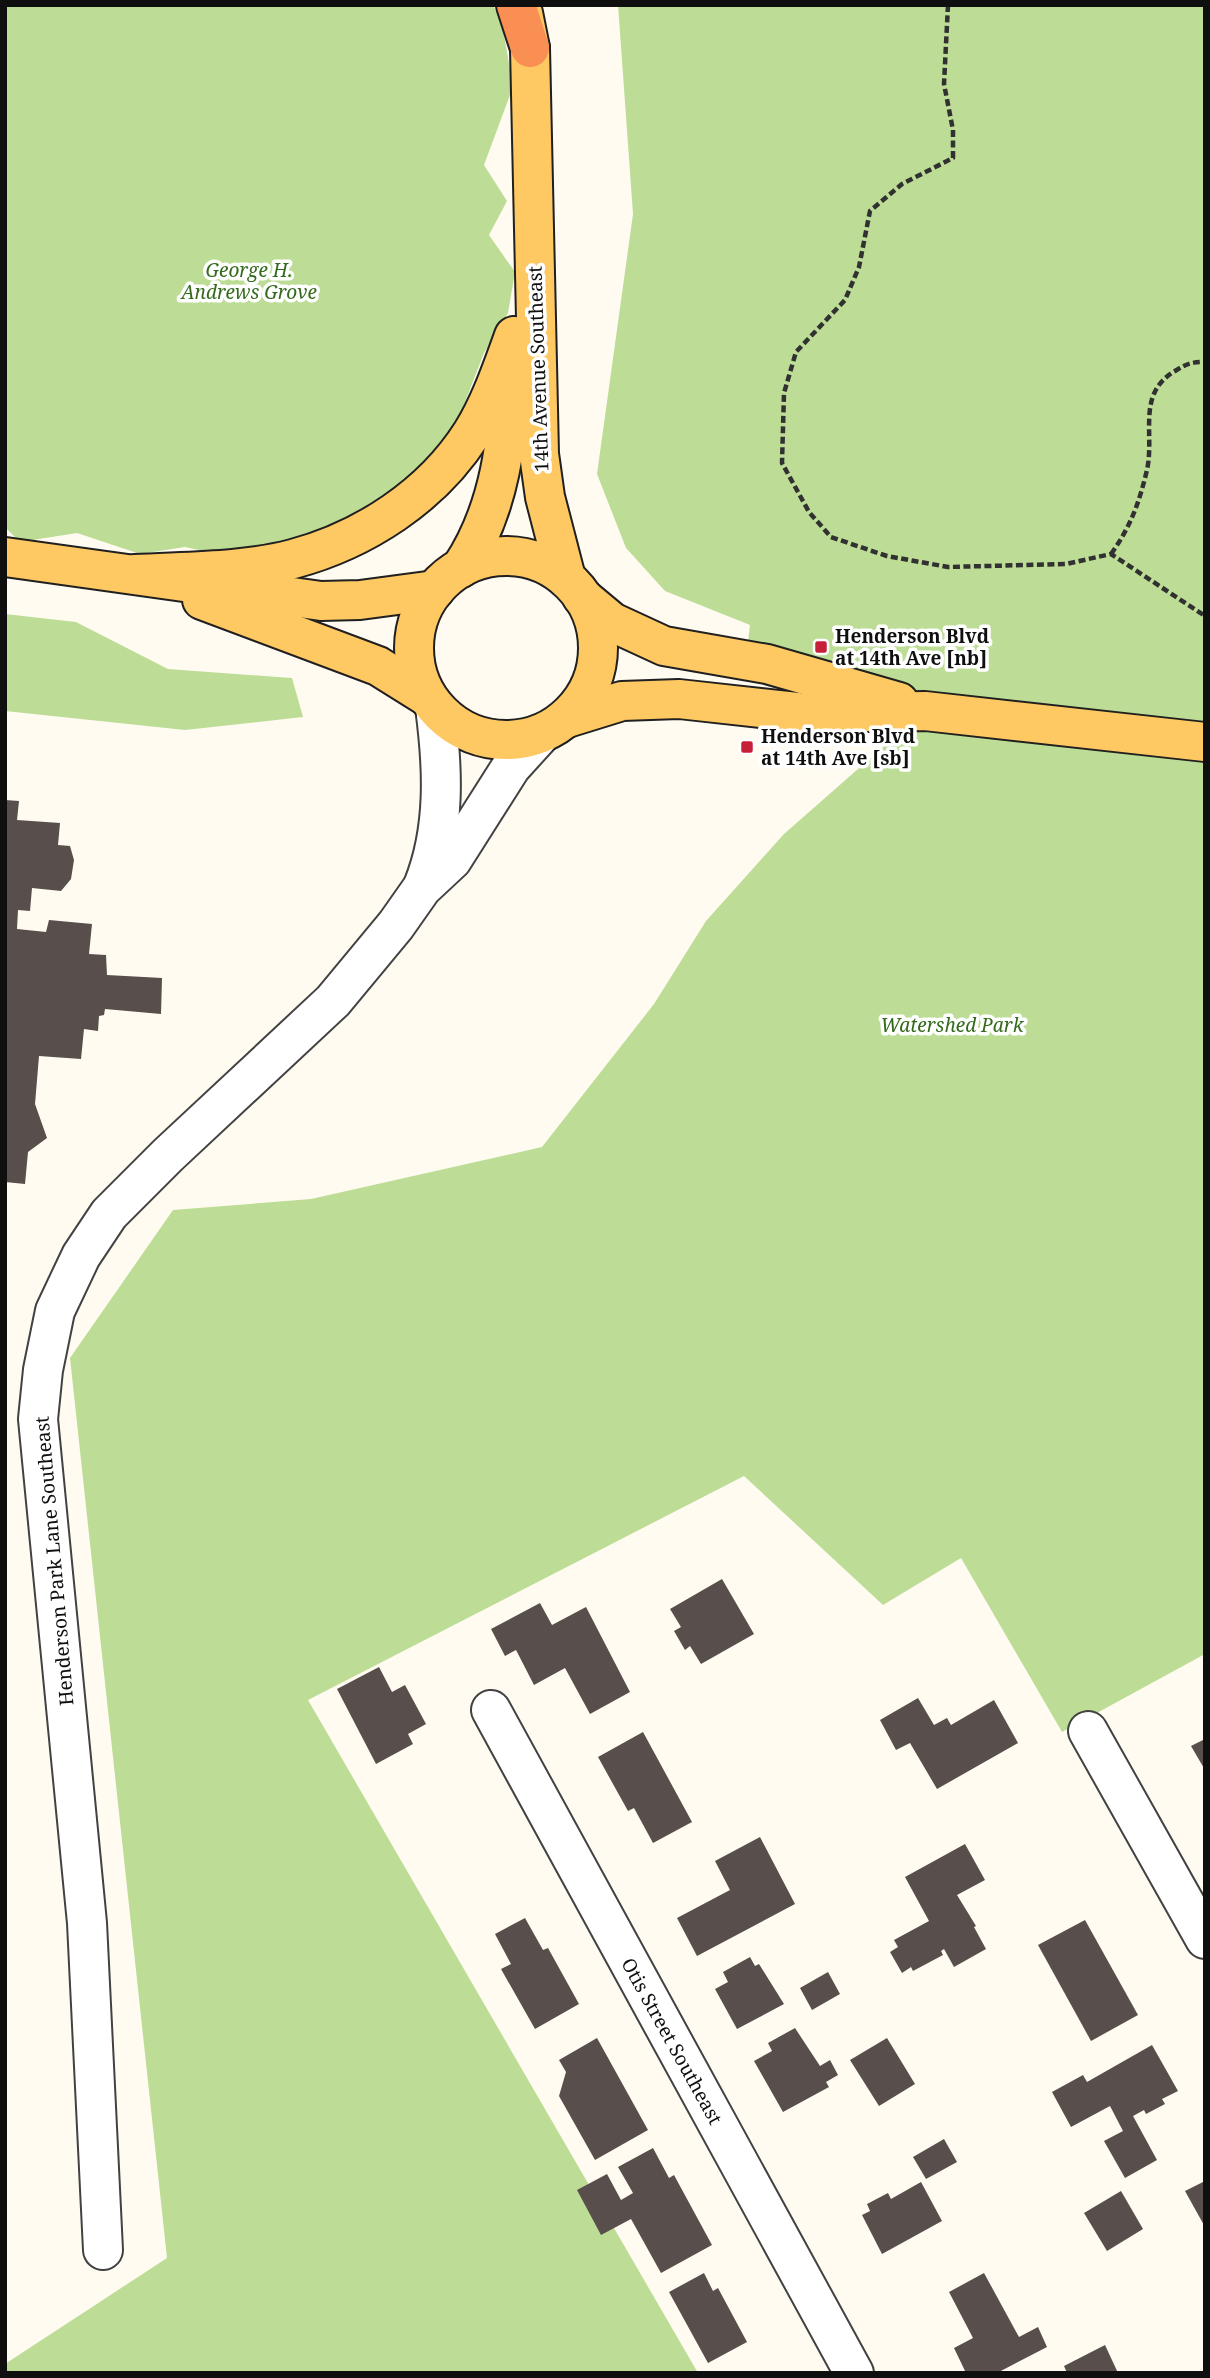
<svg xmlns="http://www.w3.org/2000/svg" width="1210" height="2378" font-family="'Noto Serif',serif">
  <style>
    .forest { fill: #bddd96 }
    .building { fill: #584e4b }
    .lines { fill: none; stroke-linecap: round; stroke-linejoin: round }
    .minor-casing { stroke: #424242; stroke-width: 42 }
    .major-casing { stroke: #202020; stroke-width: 42 }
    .highway-casing { stroke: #202020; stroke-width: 42 }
    .path { stroke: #313131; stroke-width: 4.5; stroke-dasharray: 7 3.5; stroke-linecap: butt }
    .minor { stroke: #fff; stroke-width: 38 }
    .major { stroke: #fec862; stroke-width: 38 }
    .highway { stroke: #fa8f53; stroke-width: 38 }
    .poi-dot { fill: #c62038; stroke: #fff; stroke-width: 2.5 }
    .labels { text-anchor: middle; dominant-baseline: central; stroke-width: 7; stroke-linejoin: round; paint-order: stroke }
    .park-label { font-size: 19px; font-style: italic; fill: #346a1b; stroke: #fff }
    .street-label { font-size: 19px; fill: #0f0f0f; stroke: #fff }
    .poi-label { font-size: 19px; font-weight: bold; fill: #0f0f0f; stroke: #fff; text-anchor: start }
  </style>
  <rect width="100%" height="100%" fill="#fffbf1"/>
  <g class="forest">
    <polygon points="5,5 493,5 502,23 513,87 484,165 507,201 489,235 515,272 508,313 484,353 465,402 458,433 354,525 226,556 185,547 140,554 77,533 20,542 5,527"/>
    <polygon points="618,5 1205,5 1205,1654 1062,1732 961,1558 883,1605 744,1476 308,1700 698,2373 5,2373 5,2364 167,2258 70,1358 173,1210 311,1199 542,1147 654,1004 706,921 784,834 924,711 746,660 750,625 665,591 626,548 597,474 633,214"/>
    <polygon points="5,614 76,622 168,669 292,678 303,717 185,730 5,711"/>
  </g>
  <g class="building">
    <polygon points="5,800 19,801 17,820 60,823 58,845 70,846 74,860 71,879 61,891 32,888 30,911 18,910 17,929 46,932 49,920 92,924 89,954 106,955 107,975 162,978 161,1014 105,1009 104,1015 99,1016 98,1031 84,1029 81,1059 39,1056 35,1104 47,1138 28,1152 25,1184 5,1182"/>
    <polygon points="722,1579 754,1634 701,1664 690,1646 685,1650 674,1631 681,1627 670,1609"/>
    <polygon points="540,1603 552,1625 586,1607 630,1692 590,1714 565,1668 534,1685 516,1650 505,1656 491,1629"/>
    <polygon points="379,1667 392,1692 405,1685 426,1724 408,1734 413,1744 376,1764 337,1689"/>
    <polygon points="918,1698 934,1725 947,1718 951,1725 994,1700 1018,1743 937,1789 910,1743 896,1750 880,1720"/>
    <polygon points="643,1732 692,1822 653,1843 634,1808 628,1811 598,1757"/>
    <polygon points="1205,1739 1205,1770 1191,1746"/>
    <polygon points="760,1837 795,1904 697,1956 677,1918 730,1890 715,1861"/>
    <polygon points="965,1844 985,1880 957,1895 976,1926 974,1927 986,1949 954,1967 944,1949 941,1951 943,1955 913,1971 911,1967 902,1973 890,1952 898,1947 894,1940 929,1921 905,1877"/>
    <polygon points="525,1918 543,1950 548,1948 579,2004 535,2029 501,1969 511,1964 495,1934"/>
    <polygon points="1085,1920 1138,2015 1091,2041 1038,1945"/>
    <polygon points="750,1957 755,1966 759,1964 784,2004 737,2029 715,1989 728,1982 723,1972"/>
    <polygon points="828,1972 840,1994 812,2010 800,1988"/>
    <polygon points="795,2028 820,2066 830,2060 838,2075 826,2082 829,2087 783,2112 754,2061 772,2051 768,2043"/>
    <polygon points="597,2038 648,2130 595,2160 559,2096 566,2072 559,2060"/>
    <polygon points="887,2038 915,2084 879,2106 850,2060"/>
    <polygon points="1152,2045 1178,2091 1162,2099 1165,2104 1146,2114 1144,2110 1133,2116 1157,2160 1125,2178 1104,2141 1123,2131 1110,2106 1071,2127 1052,2092 1083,2075 1087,2082"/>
    <polygon points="944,2139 957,2162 926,2179 913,2157"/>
    <polygon points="653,2148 669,2178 674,2175 712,2245 661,2273 631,2219 601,2235 577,2190 607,2174 621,2200 633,2193 618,2167"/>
    <polygon points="1205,2181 1205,2227 1185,2191"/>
    <polygon points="921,2182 942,2221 882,2254 862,2215 870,2211 867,2204 888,2193 891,2199"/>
    <polygon points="1121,2191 1143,2229 1107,2251 1084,2213"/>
    <polygon points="704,2273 713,2291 718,2288 747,2342 708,2363 669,2292"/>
    <polygon points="984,2273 1019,2337 1038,2327 1047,2347 997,2373 966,2373 954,2348 973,2338 949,2292"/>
    <polygon points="1105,2345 1118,2373 1067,2373 1064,2366"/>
  </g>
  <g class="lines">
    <defs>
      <g id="minor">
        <path d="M423,886C446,829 443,767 435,707"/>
        <polyline points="491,1710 854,2373"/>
        <polyline points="1088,1731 1205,1939"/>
        <polyline points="103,2250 87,1923 38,1419 43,1370 55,1311 81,1256 109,1214 168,1155 333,1001 396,925 422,888 452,860 511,767 541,734"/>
      </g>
      <g id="major">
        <polyline points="523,13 530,48 539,454 545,497 566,578"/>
        <circle cx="506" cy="648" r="92"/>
        <polyline points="5,557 321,601 360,600 435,590"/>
        <path d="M461,568C501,508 507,439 512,368"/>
        <path d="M135,574C187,571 243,572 293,559C364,540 432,496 472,433C490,404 502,369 514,336"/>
        <polyline points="582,597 612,622 664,646 767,664 899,702"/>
        <polyline points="202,600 378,666 426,696"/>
        <polyline points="567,718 622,701 679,699 806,713 925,711 1205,742"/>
      </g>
      <polyline id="highway" points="516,5 530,48"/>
    </defs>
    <use href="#minor" class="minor-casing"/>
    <use href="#major" class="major-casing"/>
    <use href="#highway" class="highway-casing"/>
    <g class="path">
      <polyline points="948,5 944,84 953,130 953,158 902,184 870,211 859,267 845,300 796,352 784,393 782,463 809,512 831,537 887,556 948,567 1066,564 1111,554 1205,616"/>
      <path d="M1111,554C1131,526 1139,503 1147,470C1155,433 1136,394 1175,371C1186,364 1191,362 1205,362"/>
    </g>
    <use href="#minor" class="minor"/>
    <use href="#major" class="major"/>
    <use href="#highway" class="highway"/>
  </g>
  <g class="poi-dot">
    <rect x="814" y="640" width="14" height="14" rx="3.5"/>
    <rect x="740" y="740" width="14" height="14" rx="3.5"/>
  </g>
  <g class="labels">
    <g class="park-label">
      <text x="249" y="270">George H.<tspan x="249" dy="22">Andrews Grove</tspan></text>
      <text x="952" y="1025">Watershed Park</text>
    </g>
    <g class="street-label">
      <text transform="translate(538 369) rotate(-92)">14th Avenue Southeast</text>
      <text transform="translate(54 1561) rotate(-95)">Henderson Park Lane Southeast</text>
      <text transform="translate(672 2041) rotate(61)">Otis Street Southeast</text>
    </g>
    <g class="poi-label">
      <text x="835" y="636">Henderson Blvd<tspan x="835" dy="22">at 14th Ave [nb]</tspan></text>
      <text x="761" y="736">Henderson Blvd<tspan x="761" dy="22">at 14th Ave [sb]</tspan></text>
    </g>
  </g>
  <rect width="1210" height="2378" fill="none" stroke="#0f0f0f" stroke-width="14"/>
</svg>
